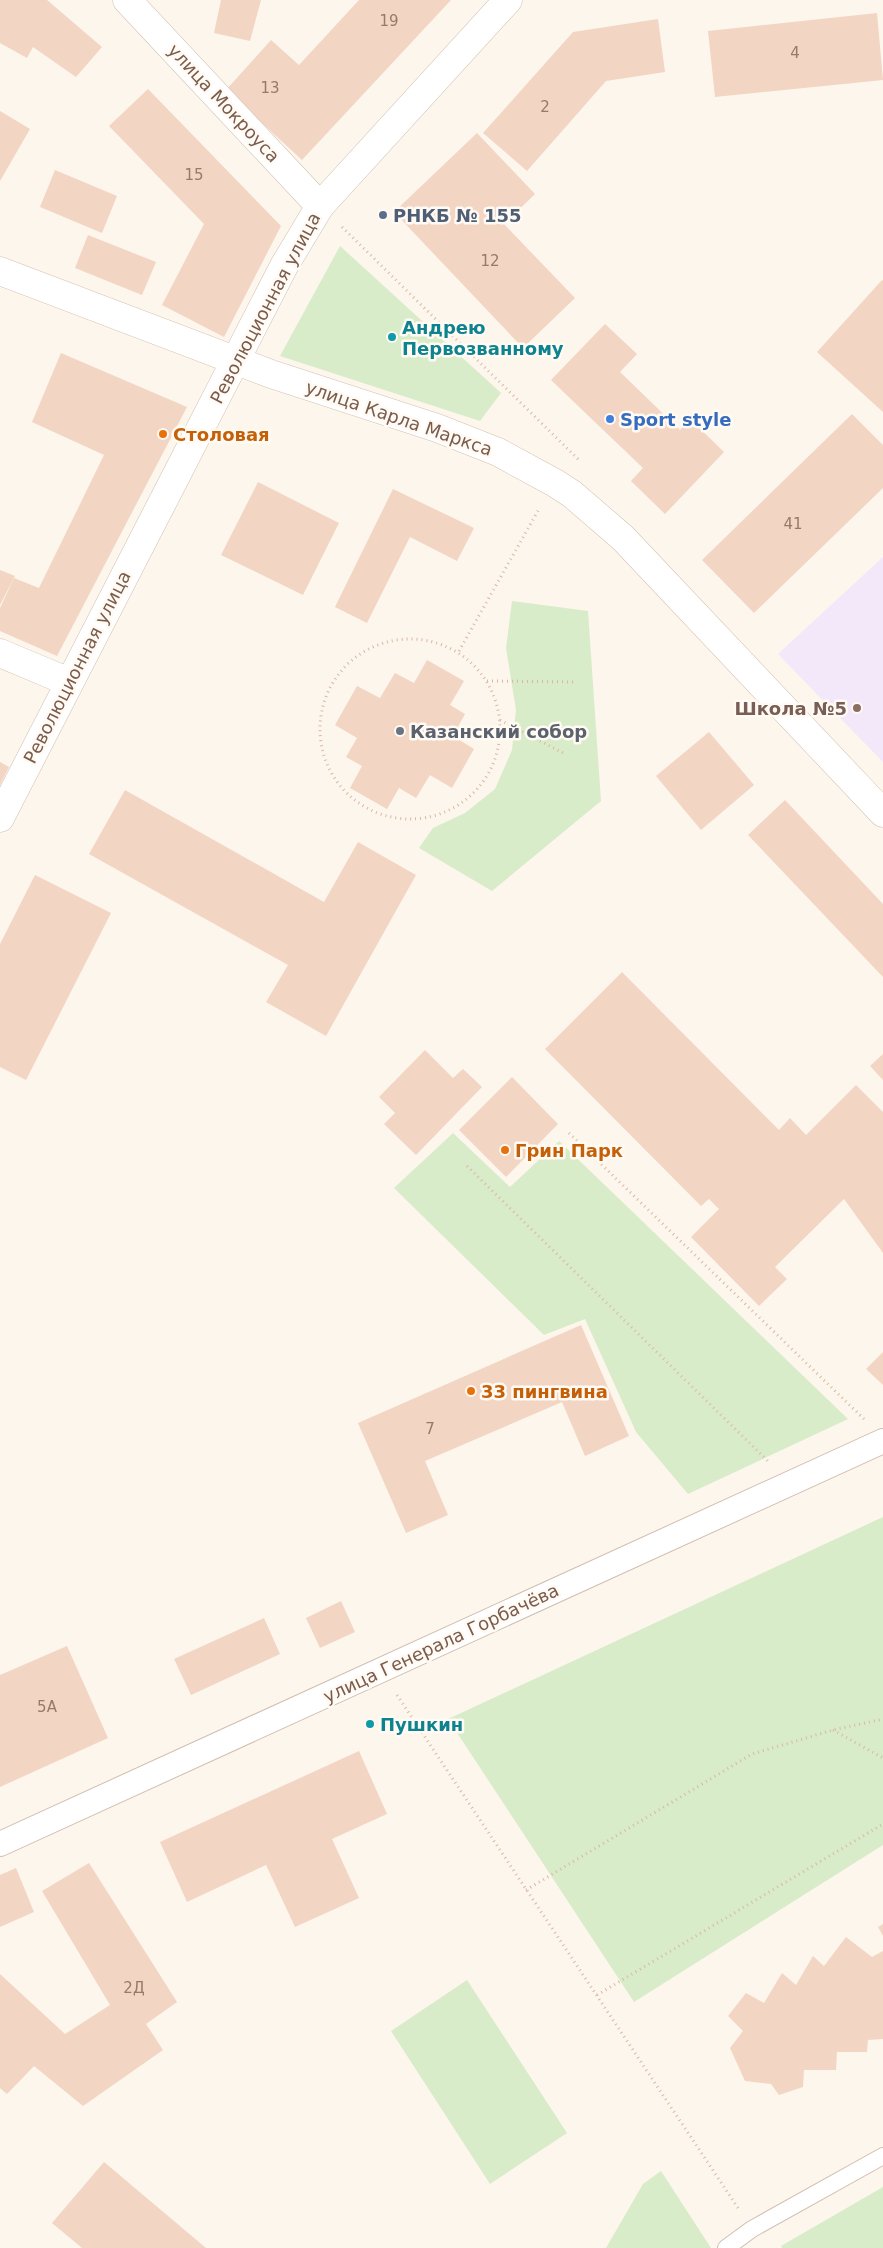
<svg xmlns="http://www.w3.org/2000/svg" width="883" height="2248" font-family="'DejaVu Sans',sans-serif">
  <style>
    .education { fill: #f3e8fa }
    .green { fill: #d8ecc9 }
    .building { fill: #f3d5c3 }
    .lines { fill: none; stroke-linecap: round; stroke-linejoin: round }
    .service-casing { stroke: #d1beb0; stroke-width: 18 }
    .pedestrian-casing { stroke: #d1beb0; stroke-width: 26 }
    .minor-casing { stroke: #d1beb0; stroke-width: 29 }
    .secondary-casing { stroke: #d6c0b0; stroke-width: 29 }
    .path { stroke: #d9b8a5; stroke-width: 3; stroke-dasharray: 1 4; stroke-linecap: butt }
    .service { stroke: #fff; stroke-width: 16 }
    .pedestrian { stroke: #fff; stroke-width: 24 }
    .minor { stroke: #fff; stroke-width: 28 }
    .secondary { stroke: #fff; stroke-width: 28 }
    .service-dot { fill: #5c6f8a; stroke: #fffaf3; stroke-width: 2 }
    .culture-dot { fill: #0f9aa8; stroke: #fffaf3; stroke-width: 2 }
    .shop-dot { fill: #3f7fe0; stroke: #fffaf3; stroke-width: 2 }
    .food-dot { fill: #e8710a; stroke: #fffaf3; stroke-width: 2 }
    .education-dot { fill: #8d6e63; stroke: #fffaf3; stroke-width: 2 }
    .worship-dot { fill: #6b7280; stroke: #fffaf3; stroke-width: 2 }
    .labels { text-anchor: middle; dominant-baseline: central; stroke-width: 5; stroke-linejoin: round; paint-order: stroke }
    .number-label { font-size: 15px; fill: #987a6a }
    .street-label { font-size: 18px; fill: #7a5c4d; stroke: #fffaf3 }
    .service-label { font-size: 18px; font-weight: bold; fill: #4e5e75; stroke: #fffaf3; text-anchor: start }
    .culture-label { font-size: 18px; font-weight: bold; fill: #0d838f; stroke: #fffaf3; text-anchor: start }
    .shop-label { font-size: 18px; font-weight: bold; fill: #366cbe; stroke: #fffaf3; text-anchor: start }
    .food-label { font-size: 18px; font-weight: bold; fill: #c56008; stroke: #fffaf3; text-anchor: start }
    .education-label { font-size: 18px; font-weight: bold; fill: #785e54; stroke: #fffaf3; text-anchor: end }
    .worship-label { font-size: 18px; font-weight: bold; fill: #5b616d; stroke: #fffaf3; text-anchor: start }
  </style>
  <rect width="100%" height="100%" fill="#fdf6ec"/>
  <polygon class="education" points="883,557 883,762 778,654"/>
  <g class="green">
    <polygon points="340,246 501,393 480,421 280,356"/>
    <polygon points="512,601 588,611 601,801 492,891 419,848 433,828 465,813 495,789 512,750 516,710 506,648"/>
    <polygon points="453,1133 510,1187 559,1141 848,1419 688,1494 636,1432 585,1319 544,1335 394,1188"/>
    <polygon points="883,1517 883,1845 634,2002 448,1719"/>
    <polygon points="467,1980 567,2133 490,2184 391,2031"/>
    <polygon points="661,2171 711,2248 606,2248 643,2184"/>
    <polygon points="883,2187 883,2248 782,2248 781,2246"/>
  </g>
  <g class="building">
    <polygon points="0,0 47,0 102,47 76,77 33,47 27,58 0,43"/>
    <polygon points="221,0 261,0 250,41 214,33"/>
    <polygon points="359,0 451,0 302,160 226,90 271,40 299,65"/>
    <polygon points="877,13 883,80 715,97 708,31"/>
    <polygon points="658,19 665,72 606,81 527,171 483,133 573,32"/>
    <polygon points="148,89 281,226 224,337 162,305 204,224 109,126"/>
    <polygon points="0,111 30,129 0,181"/>
    <polygon points="477,133 535,194 504,224 575,298 523,348 394,212"/>
    <polygon points="55,170 117,196 102,233 40,207"/>
    <polygon points="88,235 156,262 142,295 75,268"/>
    <polygon points="882,280 883,281 883,412 817,352"/>
    <polygon points="605,324 637,354 620,372 680,430 690,419 724,452 665,514 631,481 643,468 551,380"/>
    <polygon points="61,353 187,407 57,656 0,631 0,608 14,578 39,588 104,455 32,422"/>
    <polygon points="852,414 883,445 883,488 754,613 702,560"/>
    <polygon points="258,482 339,523 303,595 221,555"/>
    <polygon points="393,489 474,528 457,561 410,537 367,623 335,607"/>
    <polygon points="0,570 15,576 0,605"/>
    <polygon points="427,660 464,681 450,705 465,714 453,736 474,749 452,788 430,775 416,798 399,788 387,809 350,788 362,766 346,757 357,738 335,725 357,686 380,698 395,673 414,683"/>
    <polygon points="709,732 754,785 701,830 656,776"/>
    <polygon points="0,762 9,767 0,785"/>
    <polygon points="125,790 324,902 358,842 416,875 326,1036 266,1002 288,965 89,854"/>
    <polygon points="785,800 883,904 883,977 748,835"/>
    <polygon points="35,875 111,913 26,1080 0,1067 0,944"/>
    <polygon points="622,972 779,1130 790,1118 806,1135 856,1085 883,1112 883,1253 844,1199 775,1267 787,1279 759,1306 691,1237 719,1209 709,1199 701,1206 545,1049"/>
    <polygon points="425,1050 453,1078 463,1069 482,1087 416,1155 384,1124 395,1113 379,1097"/>
    <polygon points="883,1054 883,1080 870,1066"/>
    <polygon points="512,1077 558,1124 506,1177 459,1130"/>
    <polygon points="581,1325 629,1436 585,1456 562,1402 425,1461 448,1515 406,1533 358,1423"/>
    <polygon points="883,1352 883,1385 866,1369"/>
    <polygon points="341,1601 355,1632 320,1648 306,1618"/>
    <polygon points="264,1618 280,1654 191,1695 174,1659"/>
    <polygon points="67,1646 108,1738 0,1787 0,1675"/>
    <polygon points="359,1751 387,1814 332,1839 359,1898 295,1927 266,1865 187,1902 160,1842"/>
    <polygon points="89,1863 177,2002 146,2024 163,2050 83,2106 34,2066 7,2094 0,2088 0,1974 65,2034 110,2005 42,1891"/>
    <polygon points="16,1868 34,1912 0,1927 0,1875"/>
    <polygon points="883,1924 883,1936 878,1927"/>
    <polygon points="846,1937 872,1957 883,1951 883,2039 868,2040 867,2052 837,2052 836,2070 804,2070 803,2087 779,2095 771,2084 745,2081 730,2048 743,2031 728,2016 746,1993 764,2003 782,1973 796,1985 813,1956 824,1966"/>
    <polygon points="104,2162 206,2248 82,2248 52,2223"/>
  </g>
  <g class="lines">
    <defs>
      <polyline id="service" points="726,2248 752,2229 883,2156"/>
      <polyline id="pedestrian" points="0,1844 883,1441"/>
      <g id="minor">
        <polyline points="127,0 320,206"/>
        <polyline points="0,653 69,682"/>
        <polyline points="0,818 284,266 320,206 508,0"/>
      </g>
      <polyline id="secondary" points="0,271 271,374 437,428 498,452 555,483 572,494 623,538 883,813"/>
    </defs>
    <use href="#service" class="service-casing"/>
    <use href="#pedestrian" class="pedestrian-casing"/>
    <use href="#minor" class="minor-casing"/>
    <use href="#secondary" class="secondary-casing"/>
    <g class="path">
      <polyline points="342,227 580,461"/>
      <circle cx="410" cy="729" r="90"/>
      <polyline points="459,651 539,509"/>
      <polyline points="487,681 577,682"/>
      <polyline points="500,720 565,754"/>
      <polyline points="569,1133 864,1419"/>
      <polyline points="467,1166 769,1462"/>
      <polyline points="397,1695 738,2208"/>
      <polyline points="833,1730 883,1758"/>
      <polyline points="526,1890 752,1754 833,1730 883,1719"/>
      <polyline points="597,1995 883,1824"/>
    </g>
    <use href="#service" class="service"/>
    <use href="#pedestrian" class="pedestrian"/>
    <use href="#minor" class="minor"/>
    <use href="#secondary" class="secondary"/>
  </g>
  <circle class="service-dot" cx="383" cy="215" r="5"/>
  <g class="culture-dot">
    <circle cx="392" cy="337" r="5"/>
    <circle cx="370" cy="1724" r="5"/>
  </g>
  <circle class="shop-dot" cx="610" cy="419" r="5"/>
  <g class="food-dot">
    <circle cx="163" cy="434" r="5"/>
    <circle cx="505" cy="1150" r="5"/>
    <circle cx="471" cy="1391" r="5"/>
  </g>
  <circle class="education-dot" cx="857" cy="708" r="5"/>
  <circle class="worship-dot" cx="400" cy="731" r="5"/>
  <g class="labels">
    <g class="number-label">
      <text x="389" y="21">19</text>
      <text x="795" y="53">4</text>
      <text x="270" y="88">13</text>
      <text x="545" y="107">2</text>
      <text x="194" y="175">15</text>
      <text x="490" y="261">12</text>
      <text x="793" y="524">41</text>
      <text x="430" y="1429">7</text>
      <text x="47" y="1707">5А</text>
      <text x="134" y="1988">2Д</text>
    </g>
    <g class="street-label">
      <text transform="translate(224 103) rotate(47)">улица Мокроуса</text>
      <text transform="translate(265 308) rotate(-62)">Революционная улица</text>
      <text transform="translate(399 418) rotate(19)">улица Карла Маркса</text>
      <text transform="translate(77 667) rotate(-63)">Революционная улица</text>
      <text transform="translate(441 1643) rotate(-25)">улица Генерала Горбачёва</text>
    </g>
    <g class="service-label">
      <text x="393" y="215">РНКБ № 155</text>
    </g>
    <g class="culture-label">
      <text x="402" y="327">Андрею<tspan x="402" dy="21">Первозванному</tspan></text>
      <text x="380" y="1724">Пушкин</text>
    </g>
    <g class="shop-label">
      <text x="620" y="419">Sport style</text>
    </g>
    <g class="food-label">
      <text x="173" y="434">Столовая</text>
      <text x="515" y="1150">Грин Парк</text>
      <text x="481" y="1391">33 пингвина</text>
    </g>
    <g class="education-label">
      <text x="847" y="708">Школа №5</text>
    </g>
    <g class="worship-label">
      <text x="410" y="731">Казанский собор</text>
    </g>
  </g>
</svg>
